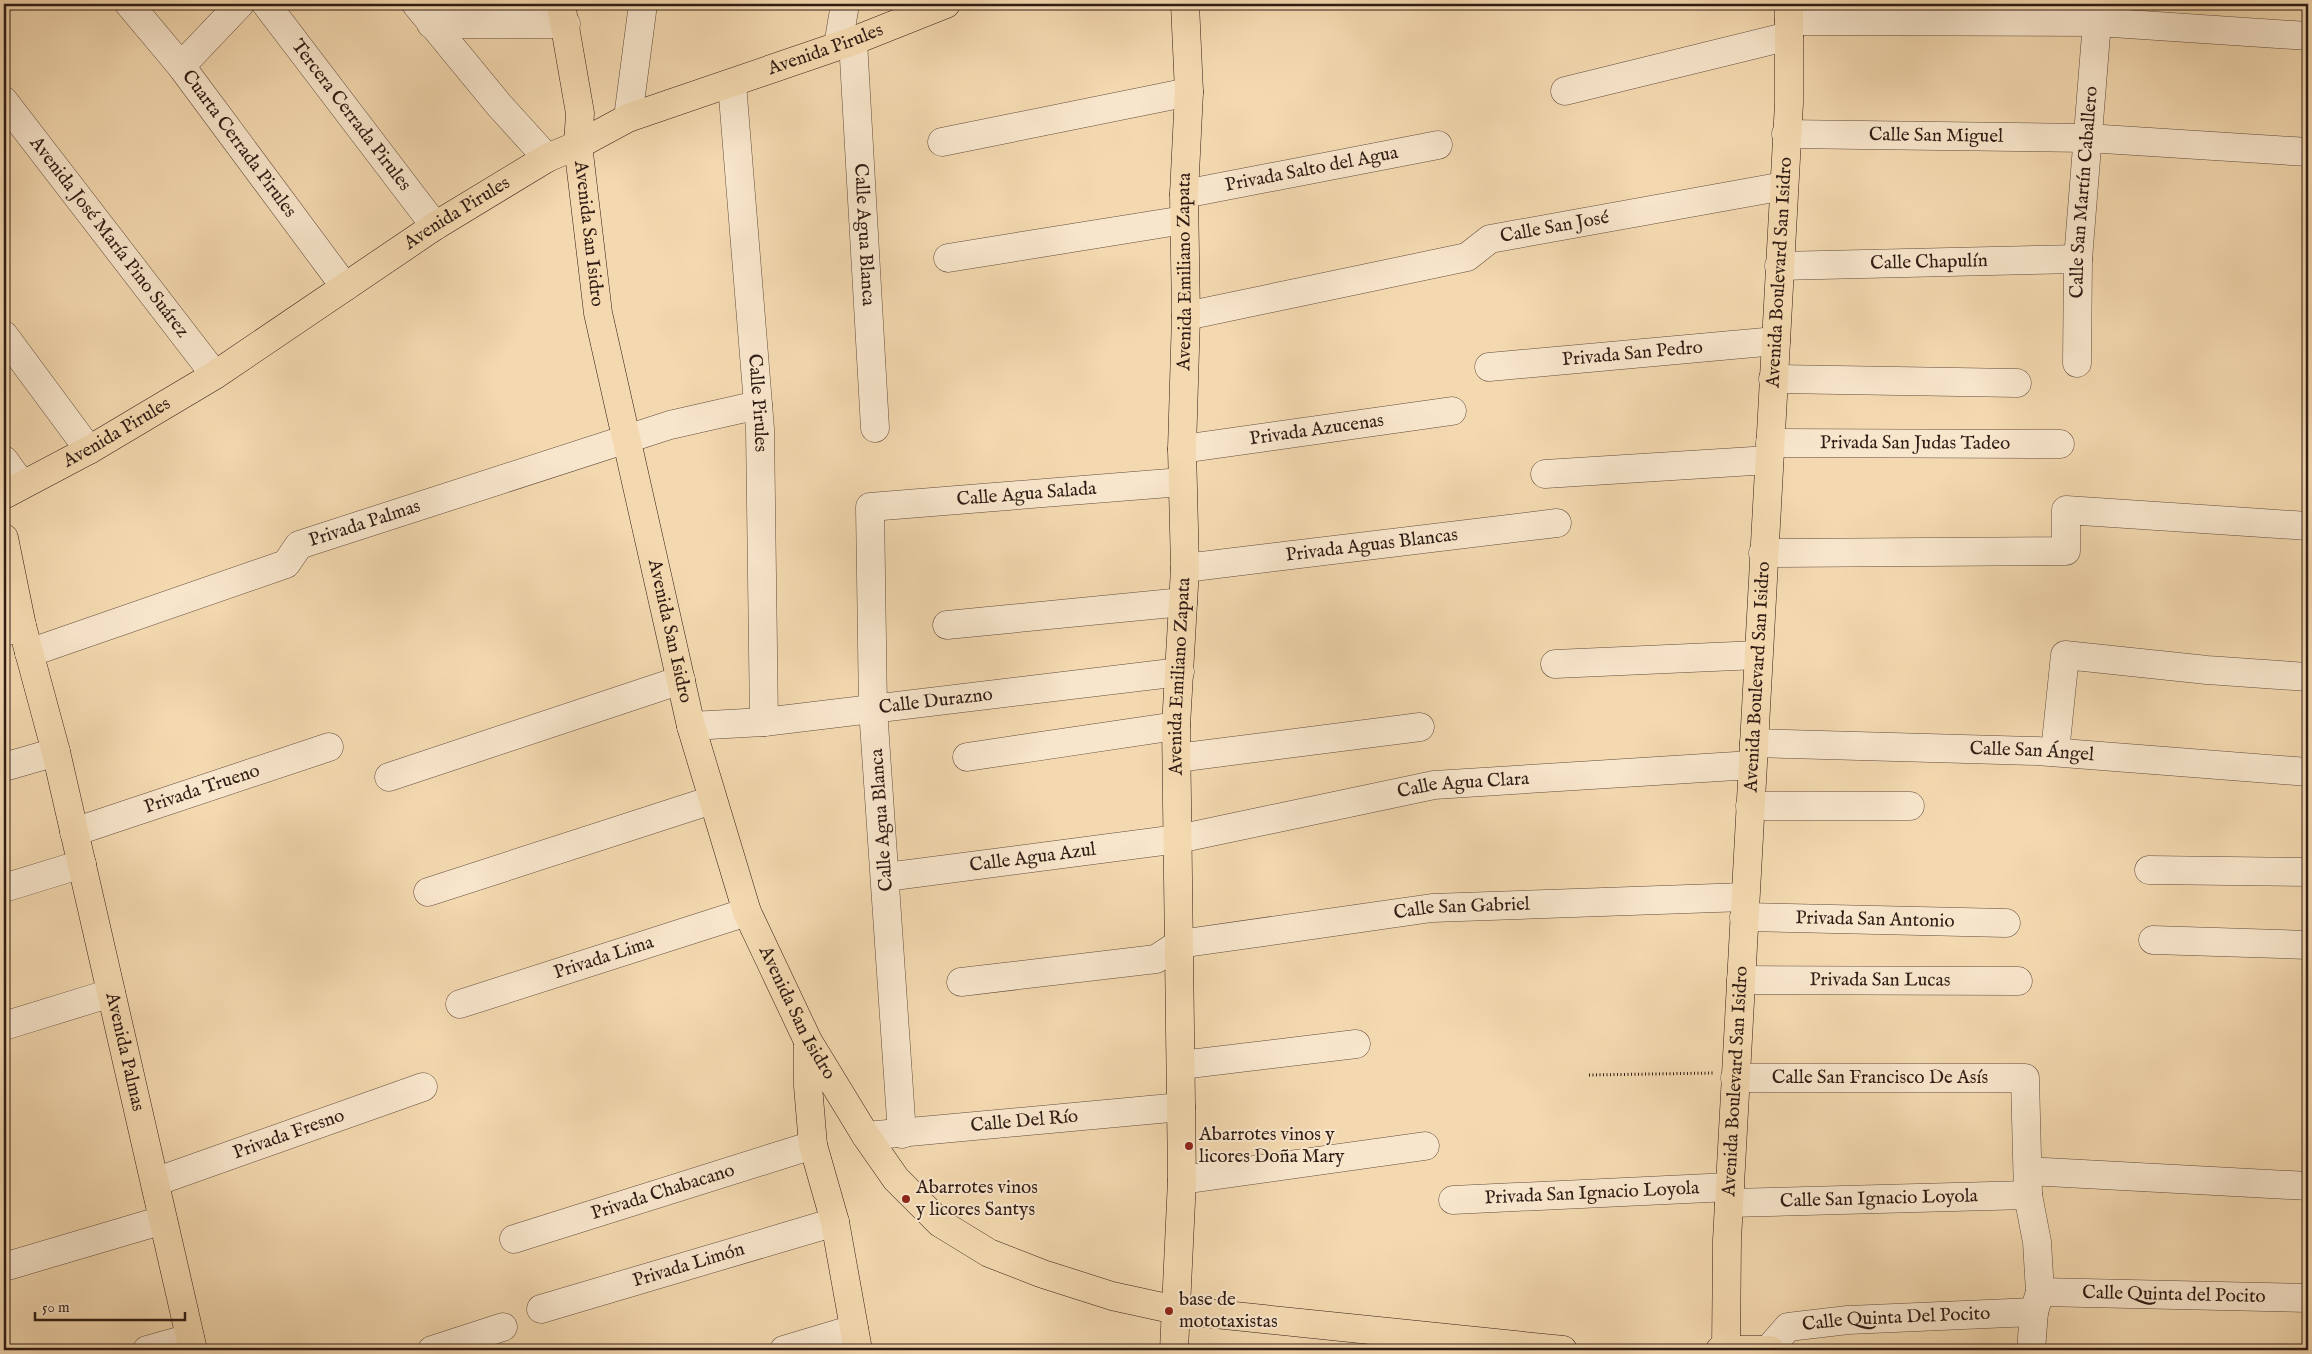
<svg xmlns="http://www.w3.org/2000/svg" width="2312" height="1354" font-family="'IM FELL English',serif">
  <style>
    .lines { fill: none; stroke-linecap: round; stroke-linejoin: round }
    .minor-casing { stroke: #614b3c; stroke-width: 29 }
    .major-casing { stroke: #301c15; stroke-width: 29 }
    .path { stroke: #301c15; stroke-width: 3; stroke-dasharray: 1 2.5; stroke-linecap: butt }
    .minor { stroke: #f8e6cc; stroke-width: 28 }
    .major { stroke: #f4d9b0; stroke-width: 28 }
    .poi-dot { fill: #8f2418; stroke: #f8e6cc; stroke-width: 2 }
    .labels { text-anchor: middle; dominant-baseline: central; stroke-width: 4; stroke-linejoin: round; paint-order: stroke }
    .street-label { font-size: 19px; fill: #301c15; stroke: #f8e6cc }
    .poi-label { font-size: 19px; fill: #301c15; stroke: #f8e6cc; text-anchor: start }
  </style>
  <rect width="100%" height="100%" fill="#f4d9b0"/>
  <filter id="stains"><feTurbulence type="fractalNoise" baseFrequency=".004" numOctaves="4"/><feColorMatrix values="0 0 0 0 .2 0 0 0 0 .09 0 0 0 0 .02 0 0 0 .5 -.17"/></filter>
  <radialGradient id="worn" r=".72"><stop offset=".6" stop-color="#630" stop-opacity="0"/><stop offset="1" stop-color="#630" stop-opacity=".3"/></radialGradient>
  <g class="lines">
    <defs>
      <g id="minor">
        <path id="s1" d="M129,4L181,66L345,287"/>
        <path id="s2" d="M266,4L435,226"/>
        <polyline points="416,4 499,105 547,158"/>
        <polyline points="1789,21 2097,22 2308,36"/>
        <polyline points="431,24 566,24"/>
        <path id="s3" d="M853,41L875,428"/>
        <polyline points="838,46 845,4"/>
        <polyline points="181,66 240,4"/>
        <path id="s4" d="M732,84L760,429L764,722"/>
        <polyline points="1565,91 1789,36"/>
        <path id="s5" d="M4,101L215,375"/>
        <polyline points="628,118 643,4"/>
        <path id="s6" d="M1786,134L2087,138L2308,152"/>
        <polyline points="942,142 1189,92"/>
        <path id="s7" d="M1184,194L1438,145"/>
        <polyline points="948,258 1184,220"/>
        <path id="s8" d="M1779,266L2078,259"/>
        <path id="s9" d="M1186,316L1467,257L1490,239L1784,186"/>
        <polyline points="4,335 89,450"/>
        <path id="s10" d="M2077,363L2078,259L2097,22"/>
        <path id="s11" d="M1489,367L1776,341"/>
        <polyline points="1773,379 2017,383"/>
        <path id="s12" d="M1770,443L2060,444"/>
        <path id="s13" d="M1182,449L1452,411"/>
        <polyline points="4,460 22,485"/>
        <polyline points="1545,474 1769,460"/>
        <polyline points="1763,553 2066,551 2066,510 2308,526"/>
        <path id="s14" d="M1185,568L1557,523"/>
        <polyline points="947,625 1183,602"/>
        <polyline points="4,632 22,626"/>
        <path id="s15" d="M29,653L286,564L299,545L670,425L758,405"/>
        <polyline points="1555,664 1758,655"/>
        <path id="s16" d="M691,726L764,722L1180,672"/>
        <path id="s17" d="M1754,743L2037,751L2308,772"/>
        <polyline points="2055,752 2065,655 2207,670 2308,677"/>
        <polyline points="967,757 1176,726"/>
        <polyline points="1177,758 1420,727"/>
        <polyline points="4,767 56,752"/>
        <polyline points="389,777 681,680"/>
        <polyline points="1750,806 1910,806"/>
        <path id="s18" d="M74,832L329,747"/>
        <polyline points="2149,870 2308,872"/>
        <path id="s19" d="M886,877L1178,839L1434,785L1752,765"/>
        <polyline points="4,888 82,864"/>
        <polyline points="428,892 712,800"/>
        <path id="s20" d="M1744,917L2006,923"/>
        <polyline points="2153,940 2308,945"/>
        <path id="s21" d="M1741,980L2018,981"/>
        <path id="s22" d="M961,982L1156,959L1179,944L1432,908L1745,897"/>
        <path id="s23" d="M460,1004L747,912"/>
        <polyline points="4,1026 111,993"/>
        <polyline points="1181,1065 1356,1044"/>
        <path id="s24" d="M1735,1078H2025L2028,1195L2037,1242L2040,1292L2034,1312L2031,1350"/>
        <path id="s25" d="M902,1134L873,709L870,507L1182,482"/>
        <path id="s26" d="M866,1136L1181,1107"/>
        <polyline points="2028,1171 2308,1186"/>
        <polyline points="1182,1180 1425,1146"/>
        <path id="s27" d="M155,1182L423,1087"/>
        <path id="s28" d="M1453,1200L1730,1187"/>
        <path id="s29" d="M1729,1203L2028,1195"/>
        <path id="s30" d="M514,1239L813,1145"/>
        <polyline points="4,1267 163,1220"/>
        <path id="s31" d="M2040,1292L2308,1298"/>
        <path id="s32" d="M541,1309L835,1222"/>
        <polyline points="147,1350 190,1338"/>
        <polyline points="432,1350 503,1327"/>
        <polyline points="784,1350 854,1329"/>
        <path id="s33" d="M1768,1350L1788,1327L1848,1320L2034,1312"/>
      </g>
      <g id="major">
        <path id="s34" d="M561,4L580,113L578,145L598,313L691,726L747,912L808,1041L866,1136L896,1179L940,1223L989,1253L1043,1274L1112,1296L1176,1310L1563,1350"/>
        <path id="s35" d="M4,495L89,450L215,375L435,226L547,158L578,145L628,118L853,41L946,4"/>
        <path id="s36" d="M4,538L22,626L56,752L193,1350"/>
        <polyline points="808,1042 808,1086 813,1145 835,1222 858,1350"/>
        <path id="s37" d="M1174,1350L1182,1180L1176,726L1185,568L1182,449L1186,316L1184,194L1189,92L1185,4"/>
        <polyline points="1720,1350 1770,1350"/>
        <path id="s38" d="M1726,1350L1727,1240L1789,103V4"/>
      </g>
    </defs>
    <use href="#minor" class="minor-casing"/>
    <use href="#major" class="major-casing"/>
    <polyline class="path" points="1589,1075 1714,1073"/>
    <use href="#minor" class="minor"/>
    <use href="#major" class="major"/>
  </g>
  <g class="poi-dot">
    <circle cx="1189" cy="1146" r="5"/>
    <circle cx="906" cy="1199" r="5"/>
    <circle cx="1169" cy="1311" r="5"/>
  </g>
  <g class="labels">
    <g class="street-label">
      <text stroke="none"><textPath href="#s35" startOffset="939">Avenida Pirules</textPath></text>
      <text stroke="none"><textPath href="#s2" startOffset="140">Tercera Cerrada Pirules</textPath></text>
      <text stroke="none"><textPath href="#s6" startOffset="150">Calle San Miguel</textPath></text>
      <text stroke="none"><textPath href="#s1" startOffset="178">Cuarta Cerrada Pirules</textPath></text>
      <text stroke="none"><textPath href="#s7" startOffset="130">Privada Salto del Agua</textPath></text>
      <text stroke="none"><textPath href="#s10" startOffset="171">Calle San Martín Caballero</textPath></text>
      <text stroke="none"><textPath href="#s35" startOffset="534">Avenida Pirules</textPath></text>
      <text stroke="none"><textPath href="#s9" startOffset="382">Calle San José</textPath></text>
      <text stroke="none"><textPath href="#s34" startOffset="232">Avenida San Isidro</textPath></text>
      <text stroke="none"><textPath href="#s3" startOffset="194">Calle Agua Blanca</textPath></text>
      <text stroke="none"><textPath href="#s5" startOffset="172">Avenida José María Pino Suárez</textPath></text>
      <text stroke="none"><textPath href="#s8" startOffset="150">Calle Chapulín</textPath></text>
      <text stroke="none"><textPath href="#s37" startOffset="1079">Avenida Emiliano Zapata</textPath></text>
      <text stroke="none"><textPath href="#s38" startOffset="1079">Avenida Boulevard San Isidro</textPath></text>
      <text stroke="none"><textPath href="#s11" startOffset="144">Privada San Pedro</textPath></text>
      <text stroke="none"><textPath href="#s4" startOffset="320">Calle Pirules</textPath></text>
      <text stroke="none"><textPath href="#s13" startOffset="136">Privada Azucenas</textPath></text>
      <text stroke="none"><textPath href="#s35" startOffset="129">Avenida Pirules</textPath></text>
      <text stroke="none"><textPath href="#s12" startOffset="145">Privada San Judas Tadeo</textPath></text>
      <text stroke="none"><textPath href="#s25" startOffset="785">Calle Agua Salada</textPath></text>
      <text stroke="none"><textPath href="#s15" startOffset="364">Privada Palmas</textPath></text>
      <text stroke="none"><textPath href="#s14" startOffset="188">Privada Aguas Blancas</textPath></text>
      <text stroke="none"><textPath href="#s34" startOffset="638">Avenida San Isidro</textPath></text>
      <text stroke="none"><textPath href="#s37" startOffset="674">Avenida Emiliano Zapata</textPath></text>
      <text stroke="none"><textPath href="#s38" startOffset="674">Avenida Boulevard San Isidro</textPath></text>
      <text stroke="none"><textPath href="#s16" startOffset="246">Calle Durazno</textPath></text>
      <text stroke="none"><textPath href="#s17" startOffset="278">Calle San Ángel</textPath></text>
      <text stroke="none"><textPath href="#s19" startOffset="585">Calle Agua Clara</textPath></text>
      <text stroke="none"><textPath href="#s18" startOffset="135">Privada Trueno</textPath></text>
      <text transform="translate(882 820) rotate(-94)">Calle Agua Blanca</text>
      <text stroke="none"><textPath href="#s19" startOffset="148">Calle Agua Azul</textPath></text>
      <text stroke="none"><textPath href="#s22" startOffset="509">Calle San Gabriel</textPath></text>
      <text stroke="none"><textPath href="#s20" startOffset="131">Privada San Antonio</textPath></text>
      <text stroke="none"><textPath href="#s23" startOffset="151">Privada Lima</textPath></text>
      <text stroke="none"><textPath href="#s21" startOffset="139">Privada San Lucas</textPath></text>
      <text stroke="none"><textPath href="#s34" startOffset="1042">Avenida San Isidro</textPath></text>
      <text stroke="none"><textPath href="#s36" startOffset="528">Avenida Palmas</textPath></text>
      <text stroke="none"><textPath href="#s24" startOffset="145">Calle San Francisco De Asís</textPath></text>
      <text stroke="none"><textPath href="#s38" startOffset="269">Avenida Boulevard San Isidro</textPath></text>
      <text stroke="none"><textPath href="#s26" startOffset="159">Calle Del Río</textPath></text>
      <text stroke="none"><textPath href="#s27" startOffset="142">Privada Fresno</textPath></text>
      <text stroke="none"><textPath href="#s30" startOffset="156">Privada Chabacano</textPath></text>
      <text stroke="none"><textPath href="#s28" startOffset="139">Privada San Ignacio Loyola</textPath></text>
      <text stroke="none"><textPath href="#s29" startOffset="150">Calle San Ignacio Loyola</textPath></text>
      <text stroke="none"><textPath href="#s32" startOffset="154">Privada Limón</textPath></text>
      <text stroke="none"><textPath href="#s31" startOffset="134">Calle Quinta del Pocito</textPath></text>
      <text stroke="none"><textPath href="#s33" startOffset="139">Calle Quinta Del Pocito</textPath></text>
    </g>
    <g class="poi-label">
      <text x="1199" y="1135">Abarrotes vinos y<tspan x="1199" dy="22">licores Doña Mary</tspan></text>
      <text x="916" y="1188">Abarrotes vinos<tspan x="916" dy="22">y licores Santys</tspan></text>
      <text x="1179" y="1300">base de<tspan x="1179" dy="22">mototaxistas</tspan></text>
    </g>
  </g>
  <rect width="2312" height="1354" fill="none" stroke="#f4d9b0" stroke-width="20"/>
  <rect x="5" y="5" width="2302" height="1344" fill="none" stroke="#301c15" stroke-width="2.5"/>
  <rect x="10" y="10" width="2292" height="1334" fill="none" stroke="#301c15"/>
  <path d="M35 1312v8h150v-8" fill="none" stroke="#301c15" stroke-width="2.5"/>
  <text x="42" y="1312" font-size="15" fill="#301c15" stroke="#f8e6cc" stroke-width="4" paint-order="stroke">50 m</text>
  <rect width="100%" height="100%" filter="url(#stains)"/>
  <rect width="100%" height="100%" fill="url(#worn)"/>
</svg>
